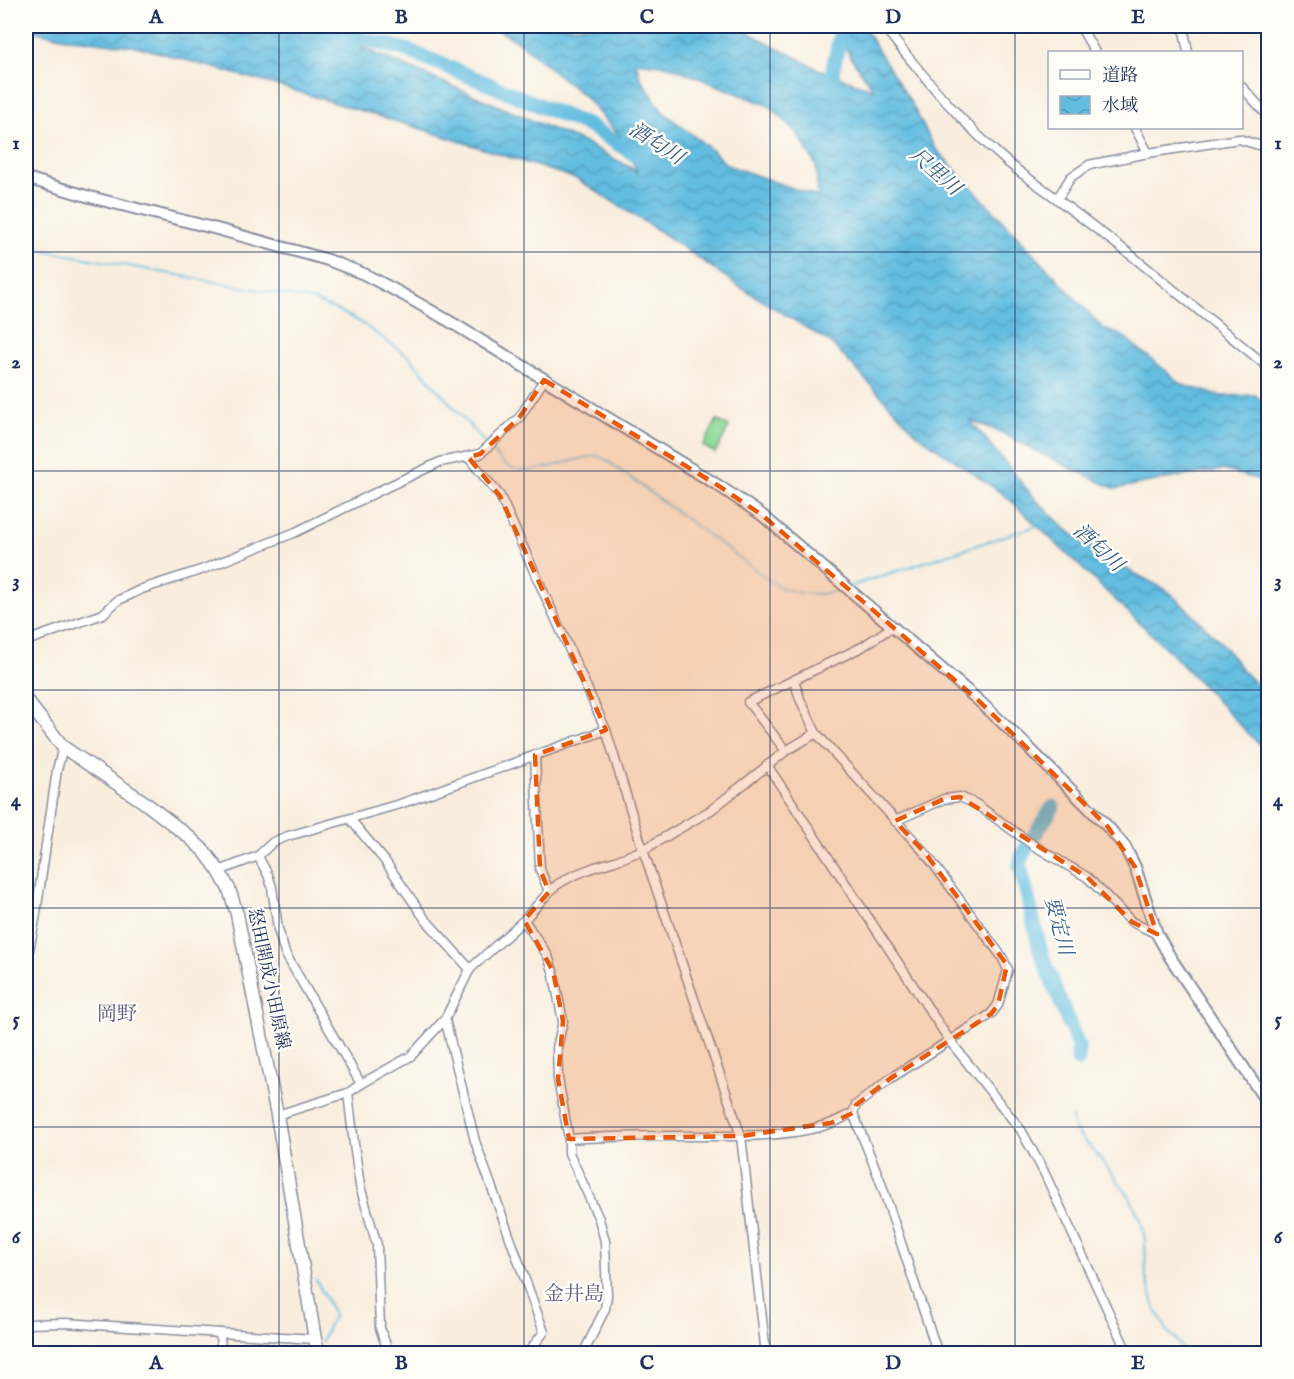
<svg xmlns="http://www.w3.org/2000/svg" width="1294" height="1379" font-family="'IM FELL English','Noto Serif JP',serif">
  <style>
    .garden { fill: #8dda97; stroke: #54847a; stroke-width: 1.5 }
    .water { fill: url(#water-waves); stroke: #3e769f; stroke-width: 1.5; fill-rule: evenodd }
    .lines { fill: none; stroke-linecap: round; stroke-linejoin: round }
    .stream { stroke: #62bde0; stroke-width: 2 }
    .river { stroke: #62bde0; stroke-width: 15 }
    .minor-casing { stroke: #8a8e9e; stroke-width: 11 }
    .tertiary-casing { stroke: #8a8e9e; stroke-width: 14 }
    .secondary-casing { stroke: #8a8e9e; stroke-width: 15 }
    .minor { stroke: #fff; stroke-width: 8 }
    .tertiary { stroke: #fff; stroke-width: 10 }
    .secondary { stroke: #fff; stroke-width: 12 }
    .rail-casing { stroke: #1b2f5e; stroke-width: 4.5 }
    .rail { stroke: #fdfcf7; stroke-width: 2; stroke-dasharray: 7; stroke-linecap: butt }
    .marked { fill: #e8590c; fill-opacity: 0.2; stroke: #e8590c; stroke-width: 4.5; stroke-dasharray: 12 8; stroke-linejoin: round }
    .grid { fill: none; stroke: #1b2f5e; stroke-width: 1.5; stroke-opacity: 0.55 }
    .labels { text-anchor: middle; dominant-baseline: central; stroke-width: 5; stroke-linejoin: round; paint-order: stroke }
    .street-label { font-size: 18px; fill: #1b2f5e; stroke: #fdfcf7 }
    .water-label { font-size: 20px; font-style: italic; fill: #305a85; stroke: #fdfcf7 }
    .neighbourhood-label { font-size: 20px; fill: #605a84; stroke: #fdfcf7 }
    .neatline { fill: none; stroke: #1b2f5e; stroke-width: 2 }
    .grid-label { font-size: 20px; text-anchor: middle; font-weight: bold; fill: #1b2f5e }
  </style>
  <defs>
    <pattern id="water-waves" width="16" height="10" patternUnits="userSpaceOnUse" patternTransform="scale(1.5)"><rect width="16" height="10" fill="#62bde0"/><path d="M0 5q4-4 8 0t8 0" fill="none" stroke="#509ab9"/></pattern>
  </defs>
  <rect width="100%" height="100%" fill="#fdfcf7"/>
  <filter id="ink" filterUnits="userSpaceOnUse"><feTurbulence type="fractalNoise" baseFrequency=".0167" numOctaves="2"/><feDisplacementMap in="SourceGraphic" scale="12" xChannelSelector="R" yChannelSelector="G"/><feConvolveMatrix kernelMatrix="1 2 1 2 8 2 1 2 1" color-interpolation-filters="sRGB"/></filter>
  <filter id="wash" filterUnits="userSpaceOnUse"><feTurbulence type="fractalNoise" baseFrequency=".008" numOctaves="4" result="noise"/><feDisplacementMap in="SourceGraphic" scale="24" xChannelSelector="R" yChannelSelector="G"/><feGaussianBlur stdDeviation="1.35" result="paint"/><feColorMatrix in="noise" values="0 0 0 0 0 0 0 0 0 0 0 0 0 0 0 0 0 1.4 0 .05"/><feComposite in="paint" operator="in"/></filter>
  <g filter="url(#wash)">
    <rect width="100%" height="100%" fill="#f9eede"/>
    <polygon class="garden" points="717,420 729,427 715,453 703,446"/>
    <path class="water" d="M26,26H313L377,54L585,143L637,171L620,137L586,98L520,43L491,26H736L818,69L874,90L850,56L835,26H863L910,101L935,148L1104,329L1123,336L1183,385L1221,396L1255,395L1268,407V482L1223,470L1165,479L1115,489L1056,461L1002,433L970,420L1036,500L1069,532L1126,569L1167,590L1220,641L1244,672L1268,697V754L1168,650L1008,498L918,435L831,343L740,287L662,233L577,179L415,127L272,84L139,47L71,39L26,30ZM636,62L669,66L769,106L797,133L816,165L818,197L727,165L712,150L662,111L640,77Z"/>
    <g class="lines">
      <g class="stream">
        <polyline points="26,247 312,300 339,311 360,322 408,356 487,445"/>
        <path d="M491,449C496,455 501,462 507,466C532,480 573,456 599,456L606,460L779,587C803,595 818,597 843,589"/>
        <polyline points="851,586 1039,525"/>
        <polyline points="1072,1117 1074,1129 1103,1162 1129,1196 1141,1220 1145,1239 1146,1277 1155,1308 1168,1332 1175,1338 1186,1354"/>
        <polyline points="316,1280 334,1314 321,1342"/>
      </g>
      <g class="river">
        <polyline points="309,26 407,50 591,127 643,160"/>
        <polyline points="835,93 832,73 841,32 840,26"/>
        <polyline points="1053,807 1023,853 1020,865 1041,953 1078,1046 1078,1060"/>
      </g>
    </g>
  </g>
  <g filter="url(#ink)">
    <g class="lines">
      <defs>
        <g id="minor">
          <path d="M883,26C921,73 959,121 1005,160C1021,174 1040,186 1057,199"/>
          <polyline points="1080,26 1095,52"/>
          <polyline points="1183,26 1188,52"/>
          <polyline points="1242,87 1268,116"/>
          <polyline points="1135,128 1148,153"/>
          <polyline points="1268,148 1239,139 1148,153 1089,165 1071,177 1057,199 1131,255 1268,367"/>
          <polyline points="468,457 500,496 606,730 643,850 741,1136 766,1354"/>
          <polyline points="26,641 103,614 117,601 142,589 201,570 296,532 385,488 440,462 480,454 519,418 544,380"/>
          <polyline points="794,680 800,699 816,733"/>
          <polyline points="786,751 748,702 862,647 892,627"/>
          <polyline points="535,755 540,869 549,892"/>
          <polyline points="767,765 950,1041 1021,1130 1044,1172 1128,1354"/>
          <polyline points="350,819 385,861 425,919 470,969"/>
          <polyline points="895,821 944,799 960,797 976,804 1033,845 1087,877 1132,922 1157,934"/>
          <polyline points="258,856 268,875 272,887 278,929 285,953 361,1084"/>
          <polyline points="219,871 258,856 273,842 288,836 400,804 606,730"/>
          <polyline points="524,920 548,956 553,971 563,1021 557,1048 558,1079 569,1139 569,1153 599,1219 605,1241 607,1296 605,1309 583,1354"/>
          <polyline points="26,965 35,920 57,770 63,747"/>
          <polyline points="445,1019 475,1141 544,1332 527,1354"/>
          <polyline points="348,1093 354,1144 360,1186 377,1245 380,1328 389,1354"/>
          <polyline points="277,1115 348,1093 361,1084 411,1056 445,1019 470,969 524,920 549,892 558,884 572,876 595,867 615,861 643,850 711,810 786,751 816,733 926,854 1002,957 1008,970 998,1005 991,1014 891,1078 856,1105 853,1113 880,1180 938,1354"/>
          <path d="M569,1139C609,1136 649,1136 689,1136C733,1136 791,1138 832,1123C839,1120 846,1116 853,1113"/>
          <polyline points="26,1324 65,1323 315,1339"/>
          <polyline points="220,1333 221,1354"/>
        </g>
        <polyline id="tertiary" points="26,178 90,197 217,229 328,260 364,274 402,294 454,324 719,486 762,515 978,700 1024,743 1108,827 1125,847 1135,867 1157,934 1170,957 1268,1104"/>
        <polyline id="secondary" points="26,700 63,747 144,802 188,836 205,852 219,871 229,889 237,914 277,1115 315,1339 319,1354"/>
      </defs>
      <use href="#minor" class="minor-casing"/>
      <use href="#tertiary" class="tertiary-casing"/>
      <use href="#secondary" class="secondary-casing"/>
      <use href="#minor" class="minor"/>
      <use href="#tertiary" class="tertiary"/>
      <use href="#secondary" class="secondary"/>
      <defs>
        <polyline id="rail" points="1259,26 1268,47"/>
      </defs>
      <use href="#rail" class="rail-casing"/>
      <use href="#rail" class="rail"/>
    </g>
  </g>
  <path class="marked" d="M544,380L719,486L762,515L978,700L1108,827L1135,867L1157,934L1132,922L1087,877L960,797L944,799L895,821L926,854L1007,965L998,1005L991,1014L891,1078L856,1105L853,1113L831,1123L741,1136L569,1139L558,1079L563,1021L553,971L524,920L549,892L540,869L535,755L606,730L500,496L468,457L480,454L519,418Z"/>
  <path class="grid" d="M279,26V1354M524,26V1354M770,26V1354M1015,26V1354M26,252H1268M26,471H1268M26,690H1268M26,908H1268M26,1127H1268"/>
  <g class="labels">
    <g class="street-label">
      <text transform="translate(268 979) rotate(78)">怒田開成小田原線</text>
    </g>
    <g class="water-label">
      <text transform="translate(656 144) rotate(33)">酒匂川</text>
      <text transform="translate(935 172) rotate(41)">尺里川</text>
      <text transform="translate(1098 548) rotate(43)">酒匂川</text>
      <text transform="translate(1058 926) rotate(75)">要定川</text>
    </g>
    <g class="neighbourhood-label">
      <text x="117" y="1014">岡野</text>
      <text x="574" y="1294">金井島</text>
    </g>
  </g>
  <rect width="1294" height="1379" fill="none" stroke="#fdfcf7" stroke-width="66"/>
  <rect x="1048" y="51" width="195" height="78" fill="#fdfcf7" stroke="#a3aaba" stroke-width="1.5"/>
  <rect x="1060" y="70" width="30" height="9" fill="#ffffff" stroke="#a3aaba" stroke-width="1.5"/>
  <text x="1102" y="81" font-size="18" fill="#1b2f5e">道路</text>
  <rect x="1060" y="96" width="30" height="18" fill="url(#water-waves)" stroke="#a3aaba" stroke-width="1.5"/>
  <text x="1102" y="111" font-size="18" fill="#1b2f5e">水域</text>
  <rect x="33" y="33" width="1228" height="1313" class="neatline"/>
  <g class="grid-label">
    <text x="156" y="23">A</text>
    <text x="401" y="23">B</text>
    <text x="647" y="23">C</text>
    <text x="893" y="23">D</text>
    <text x="1138" y="23">E</text>
    <text x="16" y="149">1</text>
    <text x="1278" y="149">1</text>
    <text x="16" y="368">2</text>
    <text x="1278" y="368">2</text>
    <text x="16" y="587">3</text>
    <text x="1278" y="587">3</text>
    <text x="16" y="806">4</text>
    <text x="1278" y="806">4</text>
    <text x="16" y="1025">5</text>
    <text x="1278" y="1025">5</text>
    <text x="16" y="1243">6</text>
    <text x="1278" y="1243">6</text>
    <text x="156" y="1369">A</text>
    <text x="401" y="1369">B</text>
    <text x="647" y="1369">C</text>
    <text x="893" y="1369">D</text>
    <text x="1138" y="1369">E</text>
  </g>
</svg>
